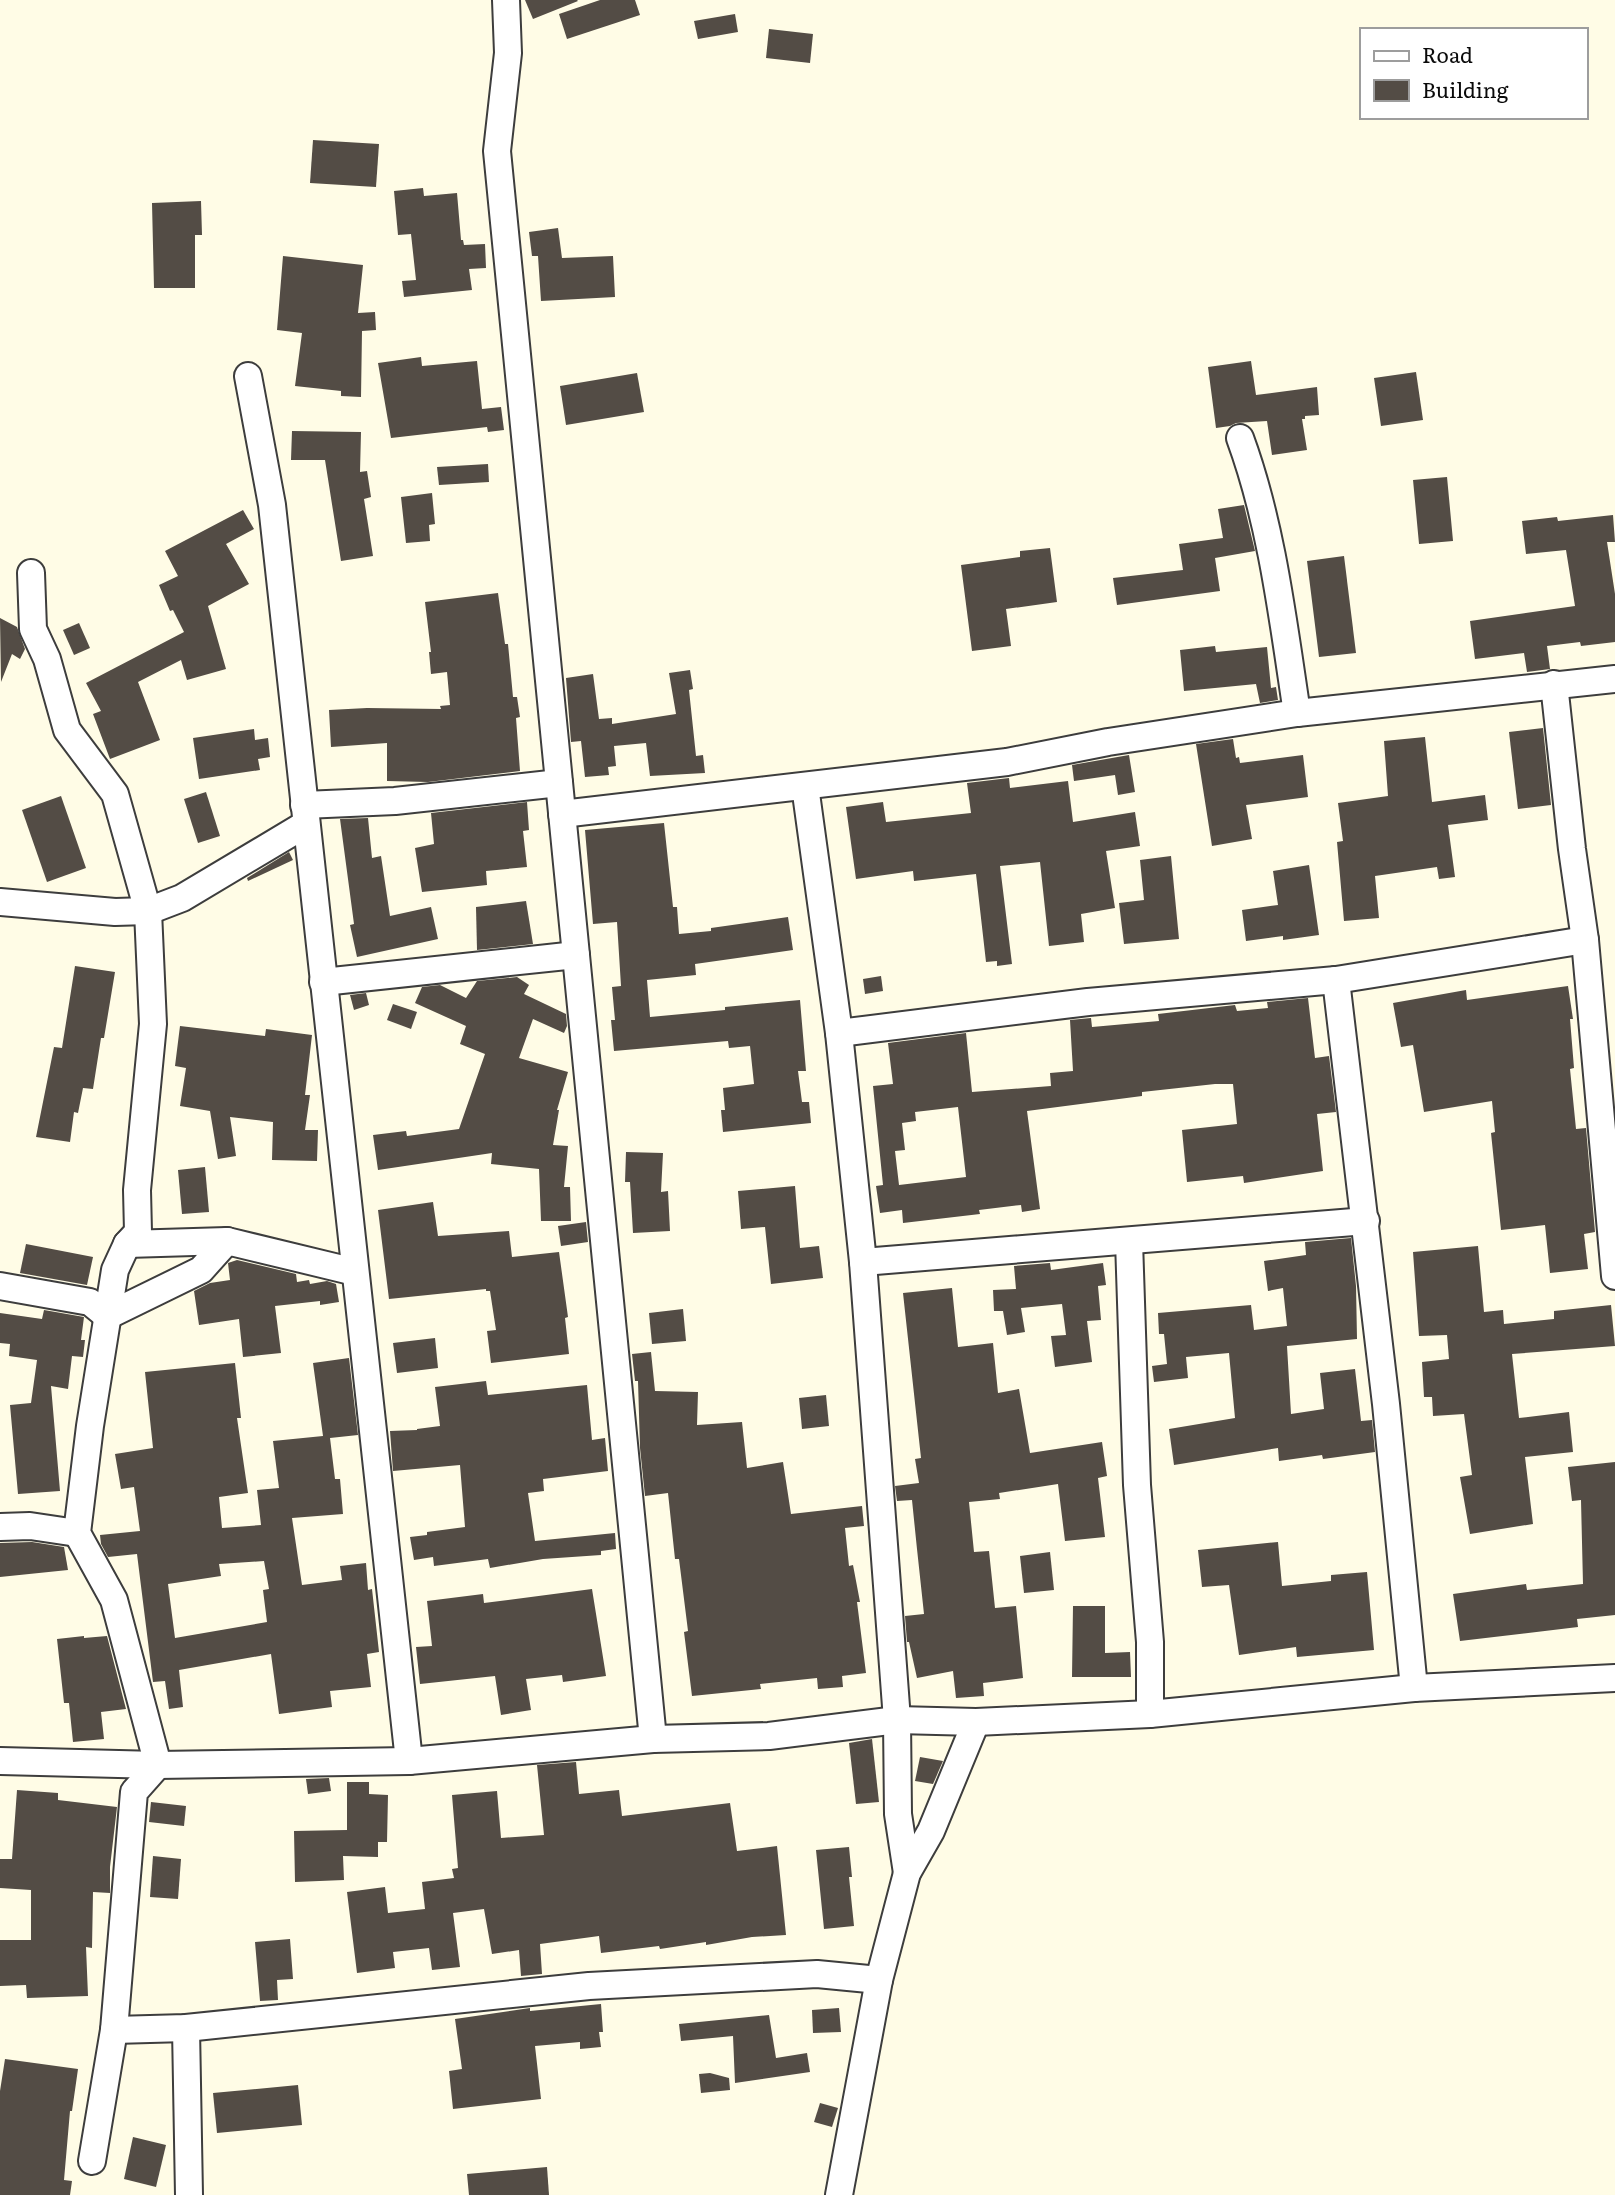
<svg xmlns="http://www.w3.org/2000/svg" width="1615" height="2195" font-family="Literata,serif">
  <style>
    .building { fill: #534c45; fill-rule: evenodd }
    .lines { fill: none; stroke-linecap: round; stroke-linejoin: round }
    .minor-casing { stroke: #3d3d3d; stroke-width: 30 }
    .minor { stroke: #fff; stroke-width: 26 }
  </style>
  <rect width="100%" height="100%" fill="#fffce6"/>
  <g class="building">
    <polygon points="525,0 577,0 578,1 533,19"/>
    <polygon points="600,0 635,0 640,15 567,39 559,14"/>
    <polygon points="735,14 738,32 698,39 694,21"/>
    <polygon points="769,29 813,34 810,63 766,58"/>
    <polygon points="313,140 379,144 376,187 310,183"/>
    <polygon points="423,188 424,196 457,193 461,240 463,240 464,245 485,244 486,268 469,269 472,290 404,297 402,281 416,280 411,234 398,235 394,191"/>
    <polygon points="201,201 202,235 195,235 195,288 154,288 152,203"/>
    <polygon points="558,228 562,258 613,256 615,297 541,301 538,256 532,256 529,232"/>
    <polygon points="283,256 363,265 358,313 375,312 376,330 362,331 361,397 341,396 341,391 295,386 302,333 277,330"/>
    <polygon points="421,357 422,366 477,361 482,409 501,407 504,430 488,432 487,427 391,438 378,363"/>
    <polygon points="1251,361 1256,395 1317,387 1319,415 1305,416 1305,419 1302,419 1307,450 1272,455 1267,421 1236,423 1230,426 1216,428 1208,367"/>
    <polygon points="1416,372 1423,420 1381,426 1374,378"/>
    <polygon points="637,373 644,412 566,425 560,386"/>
    <polygon points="292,431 361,432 360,472 367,471 371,497 364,499 373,556 341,561 325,460 291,460"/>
    <polygon points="488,464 489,482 439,485 437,467"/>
    <polygon points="1447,477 1453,541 1419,544 1413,480"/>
    <polygon points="432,493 435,524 429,525 430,541 406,543 401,497"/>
    <polygon points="1244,505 1255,551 1215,558 1220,591 1117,605 1113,578 1183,570 1179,544 1223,538 1218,509"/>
    <polygon points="243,510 254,529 226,544 249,584 208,606 226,669 187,680 181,660 138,682 160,740 110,759 93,714 101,711 86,683 184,632 173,610 170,611 159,585 178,576 165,551"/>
    <polygon points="1613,515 1615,542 1607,542 1615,594 1615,642 1581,646 1580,642 1547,646 1550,669 1527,672 1524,653 1475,659 1470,621 1575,606 1566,550 1526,554 1522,521 1557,517 1558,521"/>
    <polygon points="1050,548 1057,602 1006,609 1011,646 972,651 961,565 1020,557 1020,551"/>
    <polygon points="1344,556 1356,653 1319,657 1307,561"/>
    <polygon points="498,593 505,644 508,644 513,697 517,697 520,717 516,718 520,771 428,782 387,781 387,743 331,747 329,710 367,708 441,709 440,706 450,705 447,672 431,674 429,652 431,652 425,602"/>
    <polygon points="0,618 17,627 25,649 20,659 12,654 1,682"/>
    <polygon points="79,623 90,648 74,655 63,630"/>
    <polygon points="1215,646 1216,652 1267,647 1271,688 1276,687 1278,700 1260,703 1256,684 1184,691 1180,650"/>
    <polygon points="690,670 693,689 689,690 696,756 703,755 705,773 650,776 646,743 614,746 616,766 608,767 609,775 585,777 581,741 571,742 566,678 593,674 599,719 612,718 612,724 676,714 669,673"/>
    <polygon points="1543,728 1551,805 1518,809 1509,732"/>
    <polygon points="254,729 255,740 268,738 270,757 258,759 260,770 199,779 193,738"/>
    <polygon points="1425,737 1432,802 1485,795 1488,820 1448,825 1455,877 1439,879 1437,867 1375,876 1379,918 1344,921 1337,842 1343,841 1338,803 1388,796 1384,741"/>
    <polygon points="1233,739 1236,758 1239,757 1240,763 1303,755 1308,797 1246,805 1252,839 1212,846 1196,744"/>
    <polygon points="1129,755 1135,792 1118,795 1115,775 1074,781 1072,765"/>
    <polygon points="1009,778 1010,788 1068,781 1073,822 1135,812 1140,846 1106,851 1115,908 1081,914 1084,942 1049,946 1040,862 1000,866 1012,964 997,966 997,961 986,962 976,874 914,881 913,871 856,879 846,807 883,802 886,822 971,813 967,783"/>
    <polygon points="206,792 220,836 198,843 184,799"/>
    <polygon points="61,796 86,868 47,882 22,810"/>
    <polygon points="527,802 529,830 523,831 527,867 486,871 487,885 422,892 415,848 434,844 431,813"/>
    <polygon points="368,818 372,858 381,856 390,916 431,907 438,939 357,957 350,925 354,924 340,819"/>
    <polygon points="664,823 673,907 677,907 679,934 711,931 711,928 788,917 793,950 695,964 696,975 647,980 650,1017 725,1010 725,1007 800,1000 806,1071 798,1071 802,1102 809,1102 811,1123 723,1132 721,1110 725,1110 723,1088 754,1084 750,1046 729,1048 728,1041 614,1051 611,1020 615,1020 612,987 621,986 617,922 593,924 585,830"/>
    <polygon points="289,852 293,860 248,881 247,878"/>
    <polygon points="1171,856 1179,939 1124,944 1119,903 1144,900 1140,860"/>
    <polygon points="1309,865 1319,935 1283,940 1283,936 1246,941 1242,910 1278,905 1273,871"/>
    <polygon points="526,901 533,944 477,950 476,907"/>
    <polygon points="75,966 115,972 104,1038 101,1038 93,1089 83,1088 78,1113 74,1112 70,1142 36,1137 54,1047 62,1048"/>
    <polygon points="881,976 883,991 865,994 863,979"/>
    <polygon points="517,977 529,985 524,994 566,1014 567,1026 564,1033 533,1019 519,1058 568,1072 557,1110 559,1110 553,1145 568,1146 564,1187 570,1187 571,1221 541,1221 539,1169 491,1164 492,1153 378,1170 373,1135 406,1131 407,1136 459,1129 485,1054 460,1044 466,1026 415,1003 422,987 440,985 466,998 477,981"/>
    <polygon points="1568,986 1573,1019 1570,1019 1574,1068 1570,1069 1576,1129 1586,1128 1595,1232 1584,1234 1588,1269 1550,1273 1545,1225 1501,1230 1491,1133 1495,1132 1492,1101 1424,1112 1413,1045 1401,1047 1393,1003 1466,990 1467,1000"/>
    <polygon points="366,993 369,1005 354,1010 350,995"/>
    <path d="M1308,998L1315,1058L1329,1056L1336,1112L1317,1114L1323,1171L1244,1183L1243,1176L1187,1182L1182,1130L1237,1124L1233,1084H1215L1142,1092V1096L1027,1111L1040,1209L1022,1212L1021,1205L979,1210L980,1214L903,1223L902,1210L880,1213L876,1186L883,1185L873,1086L893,1084L888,1043L966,1033L972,1092L1051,1086L1050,1073L1073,1071L1070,1020L1091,1018L1092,1027L1159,1021L1158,1014L1235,1005L1237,1011L1268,1008L1267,1002ZM958,1107L966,1177L899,1185L895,1151L905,1150L902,1123L916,1121L915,1112Z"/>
    <polygon points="393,1004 417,1012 411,1029 387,1020"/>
    <polygon points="180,1026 265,1036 266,1029 312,1035 305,1095 310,1095 305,1130 318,1130 317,1161 272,1160 273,1122 230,1117 236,1156 218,1159 210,1111 180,1106 186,1068 175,1066"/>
    <polygon points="626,1152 663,1153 661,1192 668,1191 670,1231 633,1233 630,1182 625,1182"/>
    <polygon points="205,1167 209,1212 182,1214 178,1170"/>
    <polygon points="795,1186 800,1248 819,1246 823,1278 771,1284 765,1227 741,1229 738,1191"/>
    <polygon points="433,1202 438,1236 509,1231 512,1257 559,1252 568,1317 565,1318 569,1354 491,1363 487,1331 496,1330 490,1291 486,1291 486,1289 389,1299 378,1210"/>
    <polygon points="586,1222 588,1242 561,1246 558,1226"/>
    <polygon points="1351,1238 1356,1286 1357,1339 1287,1346 1291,1414 1324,1409 1320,1373 1355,1369 1361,1421 1372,1420 1375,1452 1323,1459 1322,1455 1279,1461 1278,1448 1174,1465 1169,1429 1235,1418 1229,1353 1186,1357 1188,1378 1154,1382 1152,1366 1167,1364 1164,1334 1159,1334 1158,1313 1251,1305 1254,1330 1287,1326 1283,1288 1268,1291 1264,1261 1306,1255 1305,1242"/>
    <polygon points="26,1244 93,1257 87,1285 20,1273"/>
    <polygon points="1478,1246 1484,1312 1503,1310 1504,1324 1554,1319 1554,1311 1611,1305 1615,1346 1512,1354 1519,1418 1569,1412 1573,1452 1525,1457 1533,1524 1470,1534 1460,1477 1472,1475 1464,1414 1433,1416 1432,1397 1424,1397 1422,1362 1449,1359 1447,1335 1419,1336 1413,1252"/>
    <polygon points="237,1260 296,1274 297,1282 309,1280 310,1284 327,1281 336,1284 339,1302 320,1305 320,1301 275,1306 281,1353 243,1357 239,1319 199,1325 194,1291 210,1283 230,1280 228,1263"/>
    <polygon points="1050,1263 1051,1270 1103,1263 1106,1285 1098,1286 1101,1320 1087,1321 1092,1362 1055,1367 1051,1336 1066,1335 1062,1304 1021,1308 1025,1332 1007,1335 1003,1311 994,1311 993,1290 1016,1289 1014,1266"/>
    <polygon points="952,1288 958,1347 993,1343 998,1393 1019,1389 1030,1453 1102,1442 1107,1476 1098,1478 1105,1537 1065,1541 1058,1484 999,1493 1000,1499 969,1502 974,1552 989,1551 995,1608 1016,1606 1023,1678 983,1683 984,1696 956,1698 953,1671 917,1678 909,1642 907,1642 905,1616 924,1614 917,1549 912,1500 897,1501 895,1486 919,1483 915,1459 921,1458 903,1293"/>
    <polygon points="683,1309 686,1341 652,1344 649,1313"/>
    <polygon points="44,1310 84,1317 81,1340 85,1340 83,1357 72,1356 68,1389 51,1386 60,1491 18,1494 10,1405 31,1403 37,1360 9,1356 10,1344 0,1343 0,1313 42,1319"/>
    <polygon points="435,1338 438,1368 397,1373 393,1343"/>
    <polygon points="651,1352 655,1391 698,1392 697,1425 742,1422 747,1468 783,1462 791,1514 862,1506 864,1526 845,1528 849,1566 853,1565 860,1602 857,1602 866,1673 842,1676 843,1687 818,1689 817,1678 760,1684 761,1689 692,1696 684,1632 688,1631 679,1559 675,1559 668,1493 645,1496 640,1448 638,1381 635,1381 632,1354"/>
    <path d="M349,1358L358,1435L330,1438L335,1479H340L343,1514L292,1518L302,1585L342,1580L340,1566L366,1563L368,1590L372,1589L379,1652L367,1654L371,1687L330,1691L332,1707L279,1714L271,1654L179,1670L183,1707L169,1709L165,1681L153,1682L137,1554L108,1557L101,1544L100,1535L140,1531L134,1487L121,1489L115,1454L153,1448L145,1372L235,1363L241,1418H237L248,1493L219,1497L222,1528L261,1525L257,1490L279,1488L273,1441L323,1436L313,1363ZM264,1561L269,1589L263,1590L267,1622L175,1638L168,1584L221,1576L219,1564Z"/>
    <polygon points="486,1381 488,1395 587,1385 592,1440 605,1438 608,1471 543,1479 544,1491 528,1493 535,1541 615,1533 616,1549 601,1551 601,1555 543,1559 490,1568 488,1559 434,1566 433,1557 414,1560 410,1537 427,1535 427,1532 465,1527 460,1465 393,1471 390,1431 417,1430 417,1429 440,1426 435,1387"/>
    <polygon points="826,1395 829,1426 802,1429 799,1398"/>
    <polygon points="1615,1462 1615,1615 1577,1619 1578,1627 1460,1641 1453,1594 1526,1584 1527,1590 1583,1584 1581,1500 1572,1501 1568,1467"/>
    <polygon points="32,1542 64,1547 68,1570 0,1577 0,1543"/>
    <polygon points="1278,1542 1282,1586 1331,1581 1331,1575 1367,1572 1374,1650 1297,1657 1296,1647 1239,1655 1229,1585 1202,1587 1198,1550"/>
    <polygon points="1050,1552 1054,1590 1024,1593 1020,1556"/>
    <polygon points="592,1589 606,1676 563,1682 562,1675 526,1679 531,1710 501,1715 495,1676 420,1684 416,1647 432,1646 427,1601 483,1594 484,1603"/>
    <polygon points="1073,1606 1105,1606 1105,1653 1130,1652 1131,1677 1072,1677"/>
    <polygon points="84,1636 84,1638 107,1636 126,1709 101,1712 104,1739 73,1742 69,1703 64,1703 57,1639"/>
    <polygon points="872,1739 879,1802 856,1804 849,1743"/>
    <polygon points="920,1757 943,1761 933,1784 915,1781"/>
    <polygon points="576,1762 579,1794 619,1790 622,1816 730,1803 737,1851 777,1846 786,1935 752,1937 706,1945 706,1942 660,1949 659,1946 601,1953 599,1936 540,1944 542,1974 521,1976 519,1950 492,1954 484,1909 453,1913 460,1967 432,1970 429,1948 393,1952 395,1968 357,1973 347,1892 385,1887 388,1913 425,1909 422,1882 454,1878 452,1869 458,1868 452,1795 497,1791 501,1838 544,1835 537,1765"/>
    <polygon points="329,1778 331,1791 308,1794 306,1779"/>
    <polygon points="347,1782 369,1782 369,1794 388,1795 387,1842 378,1842 378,1857 343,1856 344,1880 295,1882 294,1831 347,1830"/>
    <polygon points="17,1790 58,1793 58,1800 117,1807 110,1867 110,1893 93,1892 92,1948 86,1947 88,1996 27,1998 26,1985 0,1986 0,1940 31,1940 31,1890 0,1888 0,1859 12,1859"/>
    <polygon points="151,1802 186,1806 184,1826 149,1822"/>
    <polygon points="849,1847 852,1877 849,1877 854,1926 824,1929 816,1850"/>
    <polygon points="153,1856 181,1859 178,1899 150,1897"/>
    <polygon points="290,1939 293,1979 277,1980 278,2000 260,2001 255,1942"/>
    <polygon points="601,2004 603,2032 599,2032 601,2047 580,2049 580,2042 535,2046 541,2099 453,2109 449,2071 462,2069 455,2019 530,2008 530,2011"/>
    <polygon points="839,2008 841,2032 813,2033 812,2010"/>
    <polygon points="769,2015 776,2058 807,2053 810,2072 735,2083 733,2036 681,2041 679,2024"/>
    <polygon points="5,2059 78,2069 72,2111 70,2111 64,2180 72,2181 70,2195 0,2195 0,2091"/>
    <polygon points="710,2073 729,2078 730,2090 701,2093 699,2074"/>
    <polygon points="298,2085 302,2125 217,2133 213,2093"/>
    <polygon points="820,2103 838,2108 832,2127 814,2122"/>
    <polygon points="133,2137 166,2145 156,2187 124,2179"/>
    <polygon points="547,2167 549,2195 469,2195 467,2174"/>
  </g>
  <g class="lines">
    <defs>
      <g id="minor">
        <polyline points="506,0 508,53 497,151 653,1739"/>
        <polyline points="248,376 272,505 409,1761"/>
        <path d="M1240,438C1272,525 1283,621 1297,713"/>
        <polyline points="31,573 33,629 47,659 67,730 115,794 148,911 153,1024 137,1190 138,1232 127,1244 115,1270 90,1426 77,1533 114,1600 158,1765 134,1792 114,2030 92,2161"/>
        <polyline points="1554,684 1572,849 1585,940 1615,1276"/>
        <polyline points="805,786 839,1033 863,1262 897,1720 898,1814 907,1873"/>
        <polyline points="304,805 395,801 559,783"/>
        <polyline points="562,814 1007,762 1108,742 1297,713 1615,679"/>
        <polyline points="0,902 115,912 148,911 182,898 306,824"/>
        <polyline points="1336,980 1386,1404 1414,1688"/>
        <polyline points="323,982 576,955"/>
        <polyline points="839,1033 1088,1002 1336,980 1585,940"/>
        <polyline points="1129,1241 1137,1485 1150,1642 1150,1714"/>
        <polyline points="127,1244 227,1241 355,1272"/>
        <polyline points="863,1262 1366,1221"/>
        <polyline points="0,1286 90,1302 107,1316 201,1270 227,1241"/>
        <polyline points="0,1527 30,1526 77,1533"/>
        <polyline points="0,1761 158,1765 409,1761 653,1739 769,1736 897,1720 976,1722 1150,1714 1414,1688 1615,1678"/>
        <polyline points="186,2028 189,2195"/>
        <polyline points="114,2030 186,2028 589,1986 817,1974 879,1980"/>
        <polyline points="839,2195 879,1980 907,1873 931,1831 976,1722"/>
      </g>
    </defs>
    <use href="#minor" class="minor-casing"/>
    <use href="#minor" class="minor"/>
  </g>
  <rect x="1360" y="28" width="228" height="91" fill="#ffffff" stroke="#9d9d9d" stroke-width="2"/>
  <rect x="1374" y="51" width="35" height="10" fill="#ffffff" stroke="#9d9d9d" stroke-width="2"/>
  <text x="1422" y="63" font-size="21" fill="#0a0a0a">Road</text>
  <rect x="1374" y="80" width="35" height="21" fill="#534c45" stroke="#9d9d9d" stroke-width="2"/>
  <text x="1422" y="98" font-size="21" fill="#0a0a0a">Building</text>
</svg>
